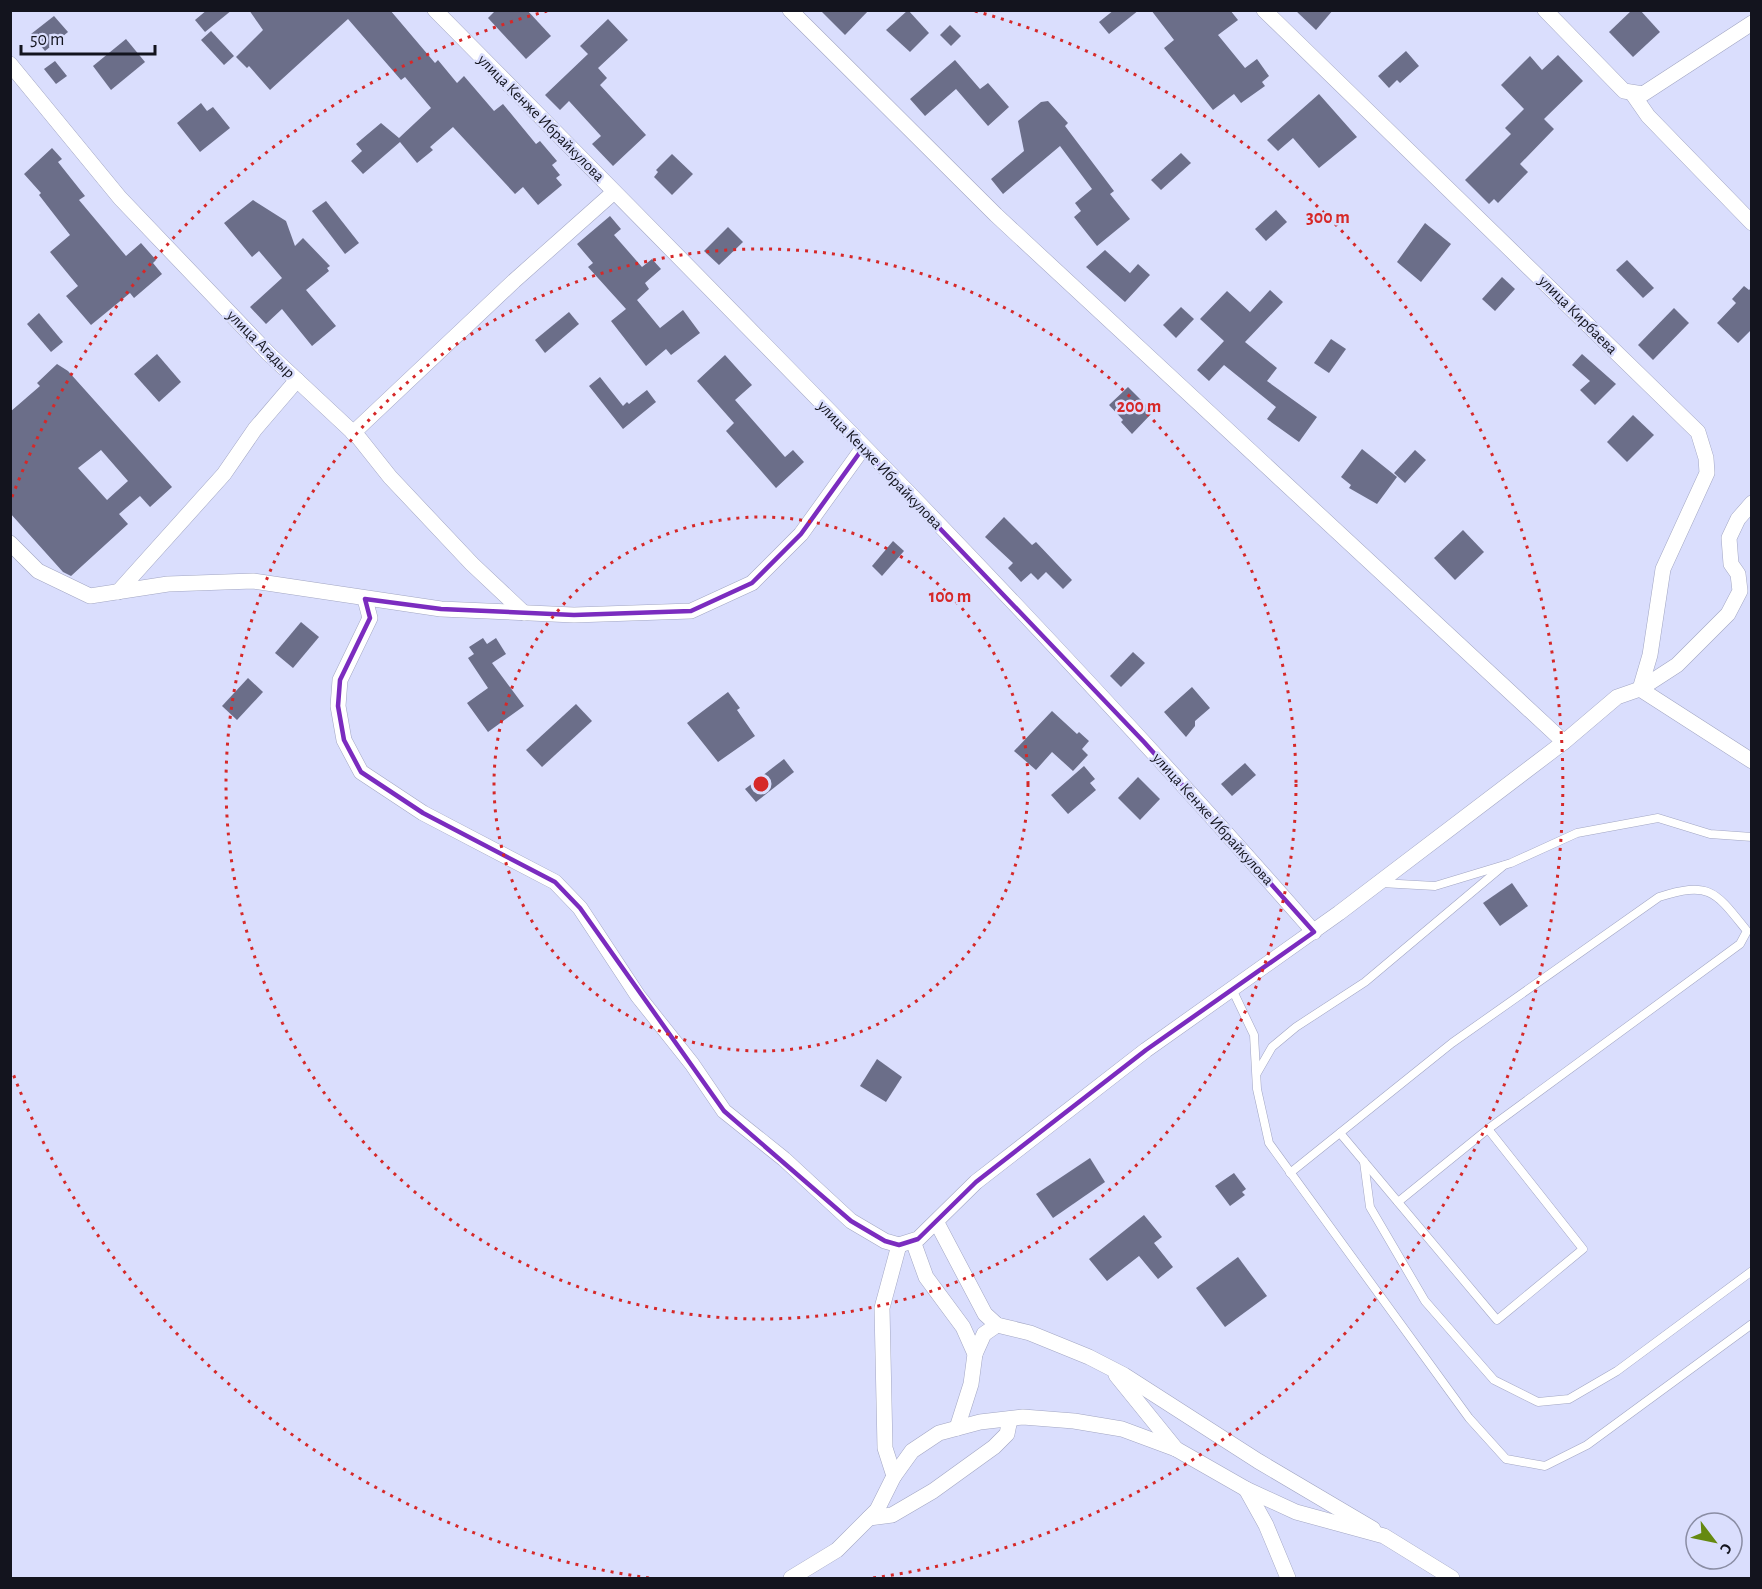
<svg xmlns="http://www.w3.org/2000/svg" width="1762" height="1589" font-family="'Alegreya Sans',sans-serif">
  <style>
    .building { fill: #6b6e89; fill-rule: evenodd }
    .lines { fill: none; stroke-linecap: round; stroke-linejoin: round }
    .service-casing { stroke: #a2a6c3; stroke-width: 9 }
    .minor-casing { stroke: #a2a6c3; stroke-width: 16 }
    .service { stroke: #fff; stroke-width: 8 }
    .minor { stroke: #fff; stroke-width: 15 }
    .marked { fill: none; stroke: #7b2cbf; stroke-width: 4.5; stroke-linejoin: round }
    .ring { fill: none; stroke: #d62828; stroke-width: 3; stroke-dasharray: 3 6 }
    .labels { text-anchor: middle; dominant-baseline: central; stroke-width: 5; stroke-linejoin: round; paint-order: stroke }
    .street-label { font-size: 16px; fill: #13141e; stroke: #dadefd }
    .centre { fill: #d62828; stroke: #dadefd; stroke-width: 3 }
    .ring-label { font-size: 18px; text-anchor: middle; font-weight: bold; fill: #d62828; stroke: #dadefd; stroke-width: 5; stroke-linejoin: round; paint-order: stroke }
  </style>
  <rect width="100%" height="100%" fill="#dadefd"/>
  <g class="building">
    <polygon points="207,10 232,10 205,32 195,20"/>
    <polygon points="249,10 390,10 435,63 438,60 457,83 464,76 494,111 503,104 536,144 540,141 557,161 552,165 560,175 556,178 562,185 538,205 523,187 515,194 453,127 430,147 433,150 417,163 400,142 363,174 351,161 362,151 356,144 381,123 399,138 431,108 405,77 401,80 348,19 270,90 249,66 247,68 236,57 263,30"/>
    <polygon points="496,10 527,10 551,36 526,59 488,18"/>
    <polygon points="820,10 869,10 845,35"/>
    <polygon points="908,10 929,33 910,52 886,30"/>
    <polygon points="1114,10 1139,10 1109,34 1099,22"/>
    <polygon points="1151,10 1230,10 1238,20 1218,35 1245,68 1257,59 1269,76 1262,82 1265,86 1241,103 1234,94 1213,110 1164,48 1174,40"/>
    <polygon points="1295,10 1333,10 1316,30"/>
    <polygon points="1632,10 1640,10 1660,32 1633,57 1609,32"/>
    <polygon points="54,16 68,32 45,51 31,34"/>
    <polygon points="608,19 628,40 598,68 607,78 600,85 646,135 613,166 592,144 601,136 569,101 560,110 545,95 588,54 580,46"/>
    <polygon points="950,25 961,36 951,46 940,35"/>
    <polygon points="211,31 234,56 224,65 201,40"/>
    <polygon points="126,39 145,62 111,90 93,66"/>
    <polygon points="1406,51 1419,66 1400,83 1397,80 1389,88 1378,76"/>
    <polygon points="1558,55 1583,81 1544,119 1554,129 1520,164 1528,172 1498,203 1494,199 1489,204 1465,180 1511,134 1505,128 1524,109 1501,85 1530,56 1542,70"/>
    <polygon points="955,60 980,89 988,83 1009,107 988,126 956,89 925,116 910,99"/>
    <polygon points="55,61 67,76 56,84 44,69"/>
    <polygon points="1319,94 1357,137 1319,168 1293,138 1278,151 1267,140"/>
    <polygon points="1048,101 1068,123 1065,126 1114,191 1110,194 1130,219 1097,246 1074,217 1081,211 1075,203 1092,189 1060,146 1003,194 991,179 1024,151 1018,121 1041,102"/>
    <polygon points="201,103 207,111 213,107 230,128 200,152 177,123"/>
    <polygon points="52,148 62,159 58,162 85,196 79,200 126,256 141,243 156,260 153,263 162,274 134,298 130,293 91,325 66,296 78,286 50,252 70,235 39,195 41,193 24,174"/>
    <polygon points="1181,153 1191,163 1161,190 1151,180"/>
    <polygon points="672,154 693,174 672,195 654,177 658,172 656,170"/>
    <polygon points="253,200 286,221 295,246 303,238 330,266 327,268 329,271 306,290 336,326 312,346 282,309 266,324 250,307 282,278 259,251 252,257 224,223"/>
    <polygon points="326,201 359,243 345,254 312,211"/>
    <polygon points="1276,210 1287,222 1266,241 1255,229"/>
    <polygon points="610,216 621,229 614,235 642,267 652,259 661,269 645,283 649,289 637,300 660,328 683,310 700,333 671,355 666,349 646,366 611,321 626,309 588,267 593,263 577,244"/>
    <polygon points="1425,223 1451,244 1421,282 1397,262"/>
    <polygon points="728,227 743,242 719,265 704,251"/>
    <polygon points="1105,250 1130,273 1138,264 1150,275 1125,302 1086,267"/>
    <polygon points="1627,260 1654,288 1643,298 1616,270"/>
    <polygon points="1502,277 1515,289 1495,311 1482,299"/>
    <polygon points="1744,286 1749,290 1752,287 1752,329 1738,343 1717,323 1736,303 1732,299"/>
    <polygon points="1270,290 1283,302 1245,342 1277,368 1267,381 1317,417 1299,442 1267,419 1276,407 1224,365 1209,381 1197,370 1224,341 1200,319 1227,291 1250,312"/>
    <polygon points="1181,307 1194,319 1176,338 1163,325"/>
    <polygon points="1674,308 1689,323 1653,360 1638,345"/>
    <polygon points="569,312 579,324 545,353 535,340"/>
    <polygon points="39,313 63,342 51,352 27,324"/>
    <polygon points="1331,339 1346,349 1329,373 1314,363"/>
    <polygon points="157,354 181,382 159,402 134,374"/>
    <polygon points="1582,354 1616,384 1595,405 1580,390 1590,381 1572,365"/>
    <polygon points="725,355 752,385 735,400 785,457 793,450 804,462 776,488 726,431 734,423 697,381"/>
    <path d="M57,364L68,371L172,487L150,507L140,496L119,514L128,524L71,576L63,572L10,513V412L40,386L37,383ZM101,450L128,481L107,500L78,468Z"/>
    <polygon points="600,377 623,406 627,402 629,404 647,390 656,402 623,429 589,386"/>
    <polygon points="1128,387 1153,412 1132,434 1121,422 1123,420 1109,405"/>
    <polygon points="1633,415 1654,435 1627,462 1607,442"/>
    <polygon points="1362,449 1397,477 1377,504 1349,488 1351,485 1341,477"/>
    <polygon points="1415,450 1426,460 1405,483 1394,473"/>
    <polygon points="1004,517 1032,545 1036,542 1072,580 1063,589 1046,572 1038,580 1031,573 1021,582 1008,568 1013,563 985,537"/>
    <polygon points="1463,530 1484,552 1455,580 1434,558"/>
    <polygon points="893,541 904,551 882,576 872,566"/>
    <polygon points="301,622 319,637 293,668 275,653"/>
    <polygon points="483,638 487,644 496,638 506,654 492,663 524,706 488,732 467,703 488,688 468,658 474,654 469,647"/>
    <polygon points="1133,652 1145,663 1121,687 1110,676"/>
    <polygon points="248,678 263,692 237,720 222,706"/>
    <polygon points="1192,687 1210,708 1195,721 1195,726 1186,737 1164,712"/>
    <polygon points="728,692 740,708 737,710 755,736 718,762 687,723"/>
    <polygon points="576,704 592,721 542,767 526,750"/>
    <polygon points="1052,711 1077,734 1079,732 1089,741 1082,749 1088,755 1073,771 1052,752 1036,770 1014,751"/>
    <polygon points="784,759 794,772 756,802 745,789"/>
    <polygon points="1245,763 1256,775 1232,796 1221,784"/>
    <polygon points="1084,766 1095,779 1090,783 1096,790 1068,814 1051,795"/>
    <polygon points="1138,777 1160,799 1140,820 1118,798"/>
    <polygon points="1512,883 1528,906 1500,926 1483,903"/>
    <polygon points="877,1059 902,1077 886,1102 860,1086"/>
    <polygon points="1090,1158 1105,1182 1053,1218 1036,1194"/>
    <polygon points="1234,1173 1246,1189 1242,1192 1245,1195 1230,1206 1215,1186"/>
    <polygon points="1144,1215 1162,1237 1154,1243 1173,1267 1158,1279 1139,1256 1107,1281 1089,1259"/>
    <polygon points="1238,1257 1267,1296 1225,1327 1196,1288"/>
  </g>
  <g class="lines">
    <defs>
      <g id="service">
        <polyline points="1381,883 1435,886 1511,863 1577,833 1658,818 1710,834 1752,837"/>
        <polyline points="1232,989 1254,1035 1257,1089 1269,1143 1469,1418 1506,1459 1545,1466 1587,1445 1752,1324"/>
        <polyline points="1257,1073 1272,1047 1296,1027 1365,982 1503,866"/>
        <polyline points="1340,1133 1497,1320 1583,1249 1488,1129"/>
        <polyline points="1364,1162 1370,1207 1425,1301 1494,1380 1538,1402 1569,1399 1617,1371 1752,1271"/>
        <path d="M1290,1173L1452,1043L1659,897C1710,881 1715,891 1747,931L1740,944L1488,1129L1398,1202"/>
      </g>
      <g id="minor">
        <path d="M435,10C733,312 1034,612 1314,932"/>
        <polyline points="790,10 996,215 1564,742"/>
        <polyline points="1264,10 1698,432 1706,458 1707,473 1663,569 1650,655 1640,689"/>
        <polyline points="1545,10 1624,91 1643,94 1752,23"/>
        <polyline points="10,64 120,198 269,354 359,438 390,477 472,564 524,613"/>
        <polyline points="1632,93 1648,116 1752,223"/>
        <polyline points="353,433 514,281 614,192"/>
        <polyline points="10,543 38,571 90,596 168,584 253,581 441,609 574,615 691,611 752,583 801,534 863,448"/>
        <polyline points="118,592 224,474 255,429 297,380"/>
        <polyline points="365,599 370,618 340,680 338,706 344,740 361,772 423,813 555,882 580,908 638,996 692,1064 724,1111 784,1159 851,1221 885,1241 899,1245 918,1239 976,1182 1146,1050 1339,913 1564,742 1617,697 1640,689 1677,665 1728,614 1740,591 1738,574 1731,564 1729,538 1738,519 1752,503"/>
        <polyline points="1640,689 1752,761"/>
        <polyline points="937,1223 985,1314 997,1325 1030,1333 1089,1357 1124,1375 1258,1461 1373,1529"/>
        <polyline points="913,1241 926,1277 963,1327 975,1354 971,1384 957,1428"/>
        <polyline points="975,1354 984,1334 997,1325"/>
        <polyline points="1116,1375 1176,1449"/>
        <polyline points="894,1476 885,1448 882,1308 899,1245"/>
        <polyline points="1246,1489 1266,1525 1288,1578"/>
        <polyline points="869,1518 892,1515 933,1491 994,1447 1007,1434 1010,1419"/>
        <polyline points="791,1578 837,1550 877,1510 894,1476 912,1451 939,1433 980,1422 1023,1417 1074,1421 1122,1429 1176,1449 1246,1489 1296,1512 1384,1536 1452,1578"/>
      </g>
    </defs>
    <use href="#service" class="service-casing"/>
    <use href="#minor" class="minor-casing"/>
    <use href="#service" class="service"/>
    <use href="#minor" class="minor"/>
  </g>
  <path class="marked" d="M863,448L1144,742L1314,932L1146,1050L976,1182L918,1239L899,1245L885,1241L851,1221L724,1111L580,908L555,882L423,813L361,772L344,740L338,706L340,680L370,618L365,599L441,609L574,615L691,611L752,583L801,534Z"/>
  <g class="ring">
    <circle cx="761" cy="784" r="267"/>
    <circle cx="761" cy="784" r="535"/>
    <path d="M649 1578A802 802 0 0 1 12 1071M12 497A802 802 0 0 1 547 11M975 11A802 802 0 0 1 873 1578"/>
  </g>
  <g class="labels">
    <g class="street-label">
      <text transform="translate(541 118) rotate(45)">улица Кенже Ибрайкулова</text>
      <text transform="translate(1578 315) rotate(45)">улица Кирбаева</text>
      <text transform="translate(261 344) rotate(45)">улица Агадыр</text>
      <text transform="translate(880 465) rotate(46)">улица Кенже Ибрайкулова</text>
      <text transform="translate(1213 819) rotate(48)">улица Кенже Ибрайкулова</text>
    </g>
  </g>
  <circle cx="761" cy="784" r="9" class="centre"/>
  <g class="ring-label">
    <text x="1328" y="223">300 m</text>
    <text x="1139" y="412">200 m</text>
    <text x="950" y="602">100 m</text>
  </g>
  <rect width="1762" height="1589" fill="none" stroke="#13141e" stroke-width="24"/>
  <g transform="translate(1714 1541) rotate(122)"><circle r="28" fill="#dadefd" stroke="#8a8da4" stroke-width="1.5"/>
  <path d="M0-4.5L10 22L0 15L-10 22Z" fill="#658910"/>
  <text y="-9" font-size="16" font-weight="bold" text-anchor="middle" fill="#13141e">С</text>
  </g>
  <path d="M21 45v9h134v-9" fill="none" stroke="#13141e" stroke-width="3"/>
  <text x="30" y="45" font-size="18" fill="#13141e" stroke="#dadefd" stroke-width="4.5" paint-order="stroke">50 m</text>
</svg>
